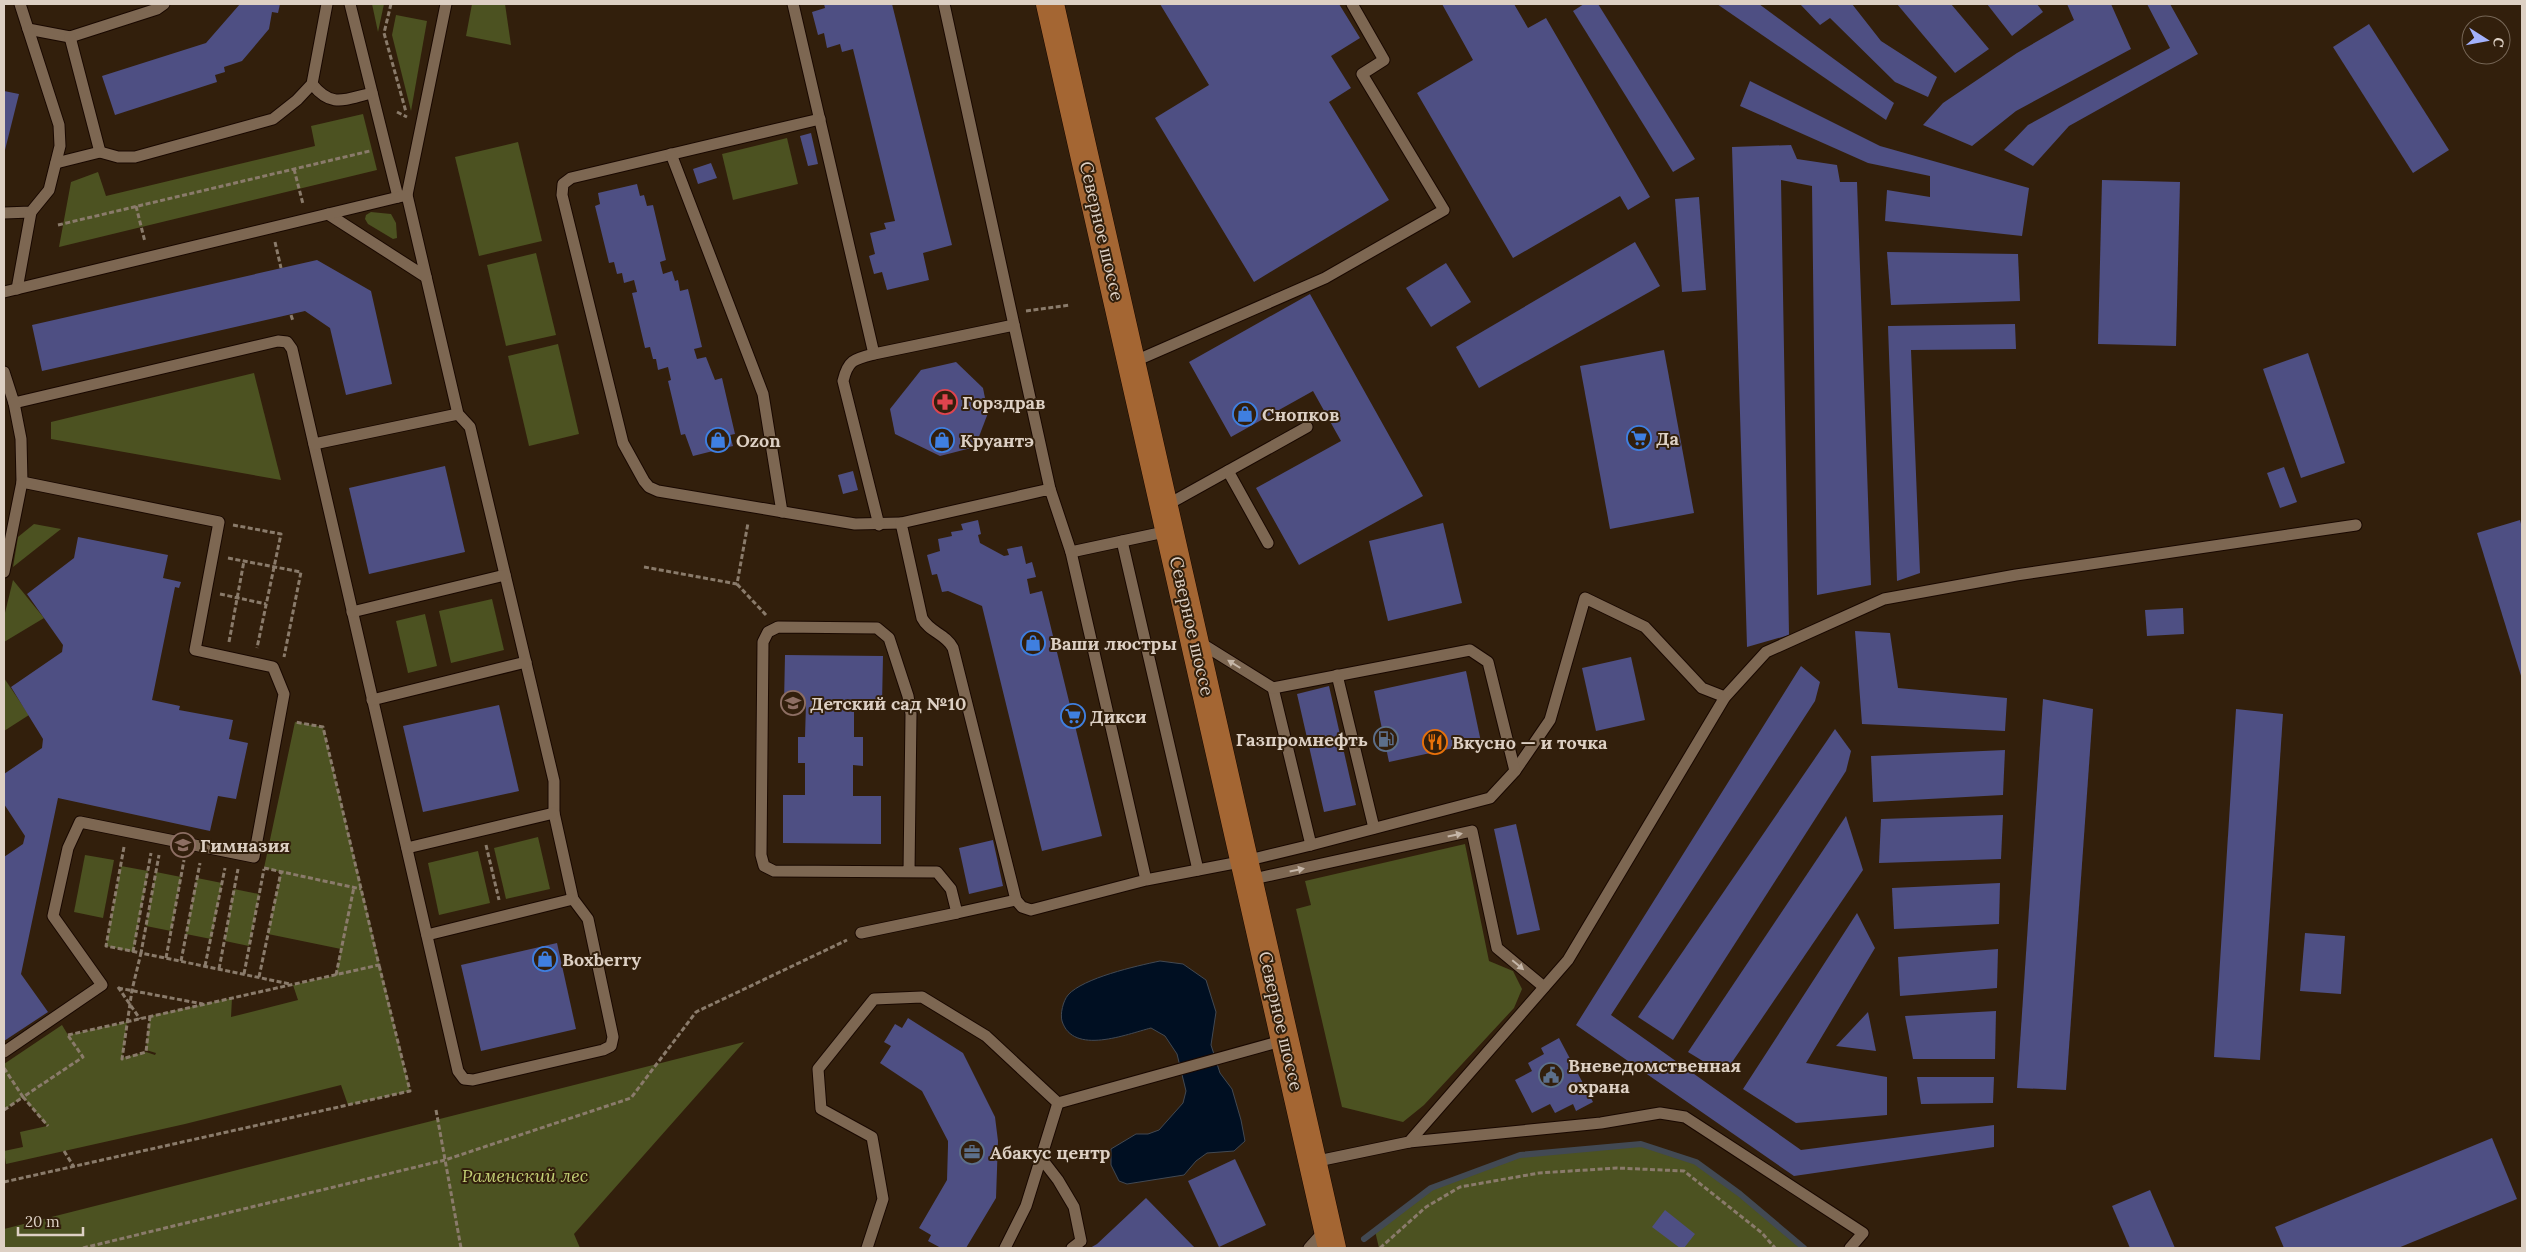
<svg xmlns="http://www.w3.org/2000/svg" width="2526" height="1252" font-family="Lora,serif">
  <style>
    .green { fill: #4c5221 }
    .water { fill: #000f22; stroke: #424953 }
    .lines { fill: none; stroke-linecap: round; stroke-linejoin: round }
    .stream { stroke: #424953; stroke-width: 6 }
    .building { fill: #4e4f83 }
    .lane-casing { stroke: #190800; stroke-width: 13 }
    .primary-casing { stroke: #190800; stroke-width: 29 }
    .path { stroke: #8a7b6b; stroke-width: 3; stroke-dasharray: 5 2.5; stroke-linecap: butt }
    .lane { stroke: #7d6752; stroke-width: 11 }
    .primary { stroke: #a46633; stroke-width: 28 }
    .oneway { fill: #c5b6a8 }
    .labels { text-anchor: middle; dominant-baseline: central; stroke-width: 4; stroke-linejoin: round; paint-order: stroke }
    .street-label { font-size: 18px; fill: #ddd0c4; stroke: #321f0c }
    .poi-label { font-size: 18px; font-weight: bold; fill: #ddd0c4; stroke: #321f0c; text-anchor: start }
    .park-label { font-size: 18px; font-style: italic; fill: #c2ce74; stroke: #321f0c }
  </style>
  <rect width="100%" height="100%" fill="#321f0c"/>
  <g class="green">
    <polygon points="372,4 384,4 378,32"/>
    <polygon points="472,4 505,4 511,45 466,36"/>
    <polygon points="396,15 427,21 411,111 392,35"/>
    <polygon points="363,114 377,170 59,247 71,182 98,172 106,196 315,146 311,126"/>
    <polygon points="787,138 798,184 733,200 722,154"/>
    <polygon points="518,142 542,241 479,256 455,157"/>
    <polygon points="371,212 391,214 396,223 397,238 393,239 368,224 365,219 366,215"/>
    <polygon points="536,253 556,335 506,346 487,265"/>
    <polygon points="558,344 579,434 529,446 508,356"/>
    <polygon points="254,373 281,480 51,439 51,422"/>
    <polygon points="34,524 61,529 13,567 18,537"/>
    <polygon points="13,580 44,618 4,642 4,617"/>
    <polygon points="492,599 504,650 451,663 439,611"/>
    <polygon points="425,614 437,666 408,673 396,621"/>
    <polygon points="4,678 29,715 4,731"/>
    <polygon points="295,722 323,727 410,1091 348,1105 341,1085 185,1124 6,1164 4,1151 23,1147 20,1132 47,1126 23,1097 4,1110 4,1064 62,1025 68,1035 127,1022 122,1058 146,1052 155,1055 156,1053 146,1050 150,1016 232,998 231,1017 298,1000 293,985 336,975 341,949 268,934 281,872 264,868"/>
    <polygon points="538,837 550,889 506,899 494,848"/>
    <polygon points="1465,844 1489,961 1513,971 1522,989 1514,1008 1424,1105 1403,1122 1342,1107 1296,909 1311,905 1305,881"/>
    <polygon points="478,851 490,903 439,915 428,863"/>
    <polygon points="85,855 114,860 103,918 74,912"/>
    <polygon points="121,866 148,871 133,952 106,946"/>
    <polygon points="156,872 181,877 171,931 146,926"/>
    <polygon points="197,878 222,883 211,939 186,934"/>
    <polygon points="234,889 259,894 249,946 225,941"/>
    <polygon points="744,1042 574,1234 580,1248 4,1248 4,1229"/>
    <polygon points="1641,1144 1696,1162 1740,1194 1804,1248 1379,1248 1375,1231 1431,1188 1520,1155"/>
  </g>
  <path class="water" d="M1160,961L1183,964L1206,980L1216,1012L1211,1045L1220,1073L1232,1089L1241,1120L1245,1141L1234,1151L1207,1153L1196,1161L1184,1175L1127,1184L1119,1181L1111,1165V1149L1136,1134H1148L1159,1130L1183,1103L1186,1091L1177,1054L1165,1036L1151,1028C1127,1034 1073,1056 1062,1021C1060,1014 1063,1001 1068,995C1083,978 1136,966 1160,961Z"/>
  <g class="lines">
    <polyline class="stream" points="1364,1239 1431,1188 1520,1155 1641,1144 1696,1162 1740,1194 1804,1248"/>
  </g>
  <g class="building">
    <polygon points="240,4 280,4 278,13 272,12 269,29 242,61 224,67 225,72 215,75 217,82 115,115 102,76 206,43"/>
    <polygon points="824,4 892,4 952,245 923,253 929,280 887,290 882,272 874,274 869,256 875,254 870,233 886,229 884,223 895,221 853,49 842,52 840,44 827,48 824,33 818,35 812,12 825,8"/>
    <polygon points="1160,4 1339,4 1360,38 1331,56 1351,88 1329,102 1389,200 1254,282 1155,118 1209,85"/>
    <polygon points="1442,4 1514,4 1528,28 1546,18 1650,197 1628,210 1620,196 1513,258 1417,93 1473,60"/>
    <polygon points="1584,4 1598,4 1695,159 1673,172 1573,11"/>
    <polygon points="1717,4 1759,4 1894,103 1886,120"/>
    <polygon points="1800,4 1852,4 1881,41 1937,77 1928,97 1895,82 1830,18 1820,25"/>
    <polygon points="1897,4 1951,4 1989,49 1955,73"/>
    <polygon points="1987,4 2037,4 2043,12 2012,36"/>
    <polygon points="2067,4 2111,4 2131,49 2016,111 1972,146 1923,125 1943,103 2017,53 2074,20"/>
    <polygon points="2147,4 2170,4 2198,54 2069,126 2033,166 2004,150 2028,125 2170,48"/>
    <polygon points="2369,24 2449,150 2413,173 2333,47"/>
    <polygon points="1750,81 1880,146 2029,188 2022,236 1885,221 1887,190 1930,197 1930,176 1868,163 1740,106"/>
    <polygon points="4,91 19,94 4,154"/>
    <polygon points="811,133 818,164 808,166 800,136"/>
    <polygon points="1791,145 1797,159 1837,165 1840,182 1857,182 1871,585 1817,595 1812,186 1781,180 1789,635 1747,647 1732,147"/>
    <polygon points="711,163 717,178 698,184 693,169"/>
    <polygon points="2102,180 2180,182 2176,346 2098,344"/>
    <polygon points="637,184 640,196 644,195 647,206 653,205 666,260 660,262 663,274 672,271 675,281 678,280 680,291 688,289 702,347 694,349 697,359 706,357 715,380 722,378 735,434 730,435 733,446 693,456 685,434 681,435 668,381 671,380 668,367 658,370 656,359 653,359 650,347 645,348 632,293 637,292 634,280 624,283 622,273 617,274 614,262 609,263 595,206 600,204 598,193"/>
    <polygon points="1699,197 1706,290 1682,292 1675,199"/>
    <polygon points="1635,242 1660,286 1479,388 1456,347"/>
    <polygon points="1887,252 2018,254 2020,301 1891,305"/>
    <polygon points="317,260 371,291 392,384 346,395 330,328 305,311 42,371 32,325"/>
    <polygon points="1446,263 1471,302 1431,327 1406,288"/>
    <polygon points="1310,294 1423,496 1299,565 1256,488 1341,441 1313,391 1231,437 1189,362"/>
    <polygon points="2015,324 2016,349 1911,350 1920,573 1897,581 1888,326"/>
    <polygon points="1664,350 1694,513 1610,529 1580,366"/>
    <polygon points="2308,353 2345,463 2301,478 2263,369"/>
    <polygon points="956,362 983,388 988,413 975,447 940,456 895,434 890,409 921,370"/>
    <polygon points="445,466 465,552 369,574 349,488"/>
    <polygon points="2284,467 2297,502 2280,508 2267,473"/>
    <polygon points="853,471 858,490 843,494 838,475"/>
    <polygon points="978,520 981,534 978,535 980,543 1004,556 1009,555 1007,549 1022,546 1026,564 1032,562 1036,577 1027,579 1030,594 1042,591 1102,836 1042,851 982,606 948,591 942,592 937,574 932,575 927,555 940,551 938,539 952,536 951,532 963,530 961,524"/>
    <polygon points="2520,520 2522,528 2522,679 2477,533"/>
    <polygon points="1443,523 1462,603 1388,621 1369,541"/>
    <polygon points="78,537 168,555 163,578 181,582 179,588 175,587 152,700 180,706 179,710 233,720 229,739 248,743 236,799 218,796 210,831 58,798 21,974 48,1012 4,1041 4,857 23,844 25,836 4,804 4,774 42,748 43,739 11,687 62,652 63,645 27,594 74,558"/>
    <polygon points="2183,608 2184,634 2147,636 2145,610"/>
    <polygon points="1855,631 1890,633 1898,688 2007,698 2005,731 1862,724"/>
    <polygon points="785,655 883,656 882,704 854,704 854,737 863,737 863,766 853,765 853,796 881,796 881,844 783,843 783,795 805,795 805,763 798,763 798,737 805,737 806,703 784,703"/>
    <polygon points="1631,657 1645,720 1596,731 1582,668"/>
    <polygon points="1801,666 1820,682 1815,701 1611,1015 1801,1150 1994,1125 1994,1147 1794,1176 1576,1025"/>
    <polygon points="1466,671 1481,742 1389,762 1374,691"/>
    <polygon points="1329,686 1356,805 1324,812 1297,694"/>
    <polygon points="2043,699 2093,709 2066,1090 2017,1088"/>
    <polygon points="499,705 519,791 423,812 403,726"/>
    <polygon points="2236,709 2283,714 2260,1060 2214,1057"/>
    <polygon points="1835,729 1851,751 1846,771 1673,1040 1638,1017"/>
    <polygon points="2005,750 2003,795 1873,802 1871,756"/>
    <polygon points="2003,815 2001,859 1879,863 1881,819"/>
    <polygon points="1846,816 1863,870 1724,1074 1688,1052"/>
    <polygon points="1516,824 1540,930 1517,935 1494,829"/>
    <polygon points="993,840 1003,886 969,894 959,848"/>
    <polygon points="2000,883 1999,924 1894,929 1892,888"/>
    <polygon points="1857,913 1875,948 1806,1063 1887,1077 1887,1115 1796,1123 1743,1089"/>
    <polygon points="2305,933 2345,936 2341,994 2300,991"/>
    <polygon points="557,943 576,1029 481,1051 461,965"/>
    <polygon points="1998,949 1997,988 1900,996 1898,957"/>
    <polygon points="1996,1011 1995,1059 1913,1059 1905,1016"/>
    <polygon points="1868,1012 1876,1051 1836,1046"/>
    <polygon points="908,1018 963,1053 995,1117 998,1141 996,1198 966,1248 941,1248 928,1241 931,1235 919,1228 947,1180 948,1146 948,1141 922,1091 880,1063 891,1046 884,1042 895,1024 902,1028"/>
    <polygon points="1559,1038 1593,1102 1576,1111 1573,1104 1555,1113 1550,1104 1532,1113 1515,1080 1532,1071 1528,1063 1544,1054 1541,1048"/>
    <polygon points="1917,1077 1994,1077 1993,1103 1921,1104"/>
    <polygon points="2492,1138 2517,1199 2398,1248 2284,1248 2275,1227"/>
    <polygon points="1235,1159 1266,1225 1219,1247 1188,1181"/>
    <polygon points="2150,1190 2175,1248 2130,1248 2112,1206"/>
    <polygon points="1146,1198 1195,1248 1090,1248 1097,1244"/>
    <polygon points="1665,1210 1695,1234 1684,1248 1680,1248 1652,1227"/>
  </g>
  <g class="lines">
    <defs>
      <g id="lane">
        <polyline points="350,4 398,197"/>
        <polyline points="793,4 874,354"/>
        <polyline points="944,4 1014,325"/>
        <polyline points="28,29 70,37 157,9 164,4"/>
        <polyline points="70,37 100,152"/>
        <path d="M312,84C332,109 345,99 372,93"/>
        <polyline points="820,119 571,178 563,184 562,195 623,443 644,481 649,487 658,491 855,524 901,523"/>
        <polyline points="671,154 763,394 782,512"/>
        <polyline points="56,163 100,152 118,157 135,157 273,119 297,100 312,84 327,4"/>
        <polyline points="407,195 446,4"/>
        <polyline points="4,213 31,212 49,190 60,146 59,125 20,4"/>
        <polyline points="328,214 426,277"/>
        <polyline points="17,289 31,212"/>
        <polyline points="4,292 407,195 458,414 470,427 554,781 554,813 573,899 588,919 613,1037 611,1046 603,1050 473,1080 464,1079 458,1071 292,349 287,342 278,341 14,403 4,372"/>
        <polyline points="1133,362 1325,278 1444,210 1362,74 1384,60 1352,4"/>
        <polyline points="314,444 458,414"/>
        <polyline points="1228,471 1268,543"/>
        <polyline points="1165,506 1307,427"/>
        <path d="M879,525L843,381C848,360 854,359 874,354L1014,325L1050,489"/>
        <polyline points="1122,541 1198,870"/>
        <polyline points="1071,552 1169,531"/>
        <polyline points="4,572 22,482 21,439 14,403"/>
        <polyline points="352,612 505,575"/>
        <polyline points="1337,675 1374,828"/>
        <polyline points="1273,688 1311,845"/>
        <polyline points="372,700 526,662"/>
        <polyline points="1515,771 1550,720 1585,598 1645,627 1702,688 1725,697"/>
        <polyline points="407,848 554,813"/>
        <polyline points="909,872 911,714 908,696 889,638 877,628 778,627 768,632 763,642 761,855 764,866 774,871 937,872 951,889 957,913 1016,900"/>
        <path d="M1146,880L1071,552L1050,489L901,523L922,618C929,632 946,634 953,648L1016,900L1022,907L1031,910L1146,880L1245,861L1311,845L1490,798L1515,771L1488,662L1470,650L1273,688L1199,642"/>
        <polyline points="1249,880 1472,831 1497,948 1544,987"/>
        <polyline points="861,933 957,913"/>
        <polyline points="427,935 573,899"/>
        <polyline points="4,1052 102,985 53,916 68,848 80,822 254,857 284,694 273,667 195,650 219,522 22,482"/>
        <polyline points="1058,1103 1285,1040"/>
        <polyline points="1409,1142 1601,1123 1660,1113 1685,1117 1863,1233 1850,1248"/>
        <polyline points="1041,1158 1058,1180 1074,1207 1081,1241 1072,1248"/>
        <polyline points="1313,1162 1409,1142 1568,960 1725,697 1766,652 1884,599 2016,575 2356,525"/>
        <polyline points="867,1248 883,1199 872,1137 821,1109 818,1069 874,999 922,997 986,1036 1058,1103"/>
        <polyline points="1005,1248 1026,1206 1058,1103"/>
        <polyline points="1309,1248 1326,1229"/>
      </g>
      <polyline id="primary" points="1050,4 1332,1248"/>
    </defs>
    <use href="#lane" class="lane-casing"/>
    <use href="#primary" class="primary-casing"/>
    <g class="path">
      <polyline points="391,4 384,33 406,112"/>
      <polyline points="397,112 407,117"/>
      <polyline points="294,169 303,204"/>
      <polyline points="136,206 145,242"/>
      <polyline points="58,225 370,151"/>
      <polyline points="275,242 281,268"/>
      <polyline points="1026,311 1070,305"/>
      <polyline points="291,315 293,321"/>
      <polyline points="233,525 281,534 257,648"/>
      <polyline points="228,558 301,572 284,657"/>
      <polyline points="644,567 737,584 748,523"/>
      <polyline points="737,584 766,615"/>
      <polyline points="220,594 266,604"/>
      <polyline points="229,642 244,561"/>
      <polyline points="486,845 499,900"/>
      <polyline points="124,847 106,946 141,953 159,855"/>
      <polyline points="264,868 361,889"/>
      <polyline points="133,952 151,853"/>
      <polyline points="166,958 184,860"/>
      <polyline points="181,961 200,863"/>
      <polyline points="205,966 225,868"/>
      <polyline points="219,969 238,869"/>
      <polyline points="244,974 264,869"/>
      <polyline points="336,975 354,887"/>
      <polyline points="259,977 281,872"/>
      <polyline points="118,987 140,1019"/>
      <polyline points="118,988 203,1004"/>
      <polyline points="150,1016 146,1052 122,1059 132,990 141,953 290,984"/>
      <polyline points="68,1035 379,965 323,727 295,722"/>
      <polyline points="4,1068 23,1097 83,1057 67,1034"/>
      <polyline points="4,1110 23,1097 48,1126"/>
      <polyline points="436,1110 461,1248"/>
      <polyline points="64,1151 74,1167"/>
      <polyline points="4,1182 410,1091 379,965"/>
      <polyline points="83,1248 445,1160 631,1098 696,1012 847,940"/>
      <polyline points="1380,1248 1426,1207 1460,1187 1539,1173 1617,1168 1684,1171 1762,1233 1775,1248"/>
    </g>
    <use href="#lane" class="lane"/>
    <use href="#primary" class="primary"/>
  </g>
  <defs><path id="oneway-solid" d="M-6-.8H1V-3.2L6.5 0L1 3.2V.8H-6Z" transform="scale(1.25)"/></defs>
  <g class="oneway">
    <use href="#oneway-solid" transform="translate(1234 664) rotate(-148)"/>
    <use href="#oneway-solid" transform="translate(1455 835) rotate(-12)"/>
    <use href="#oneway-solid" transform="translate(1297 870) rotate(-12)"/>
    <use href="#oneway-solid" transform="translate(1518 965) rotate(40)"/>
  </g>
  <defs>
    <symbol id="pharmacy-ring" viewBox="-11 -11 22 22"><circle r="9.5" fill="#321f0c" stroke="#e0444e" stroke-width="1.5"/><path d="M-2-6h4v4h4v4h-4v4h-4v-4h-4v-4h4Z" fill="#e0444e"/></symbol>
    <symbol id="shop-ring" viewBox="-11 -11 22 22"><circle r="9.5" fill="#321f0c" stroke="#3f7fe0" stroke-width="1.5"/><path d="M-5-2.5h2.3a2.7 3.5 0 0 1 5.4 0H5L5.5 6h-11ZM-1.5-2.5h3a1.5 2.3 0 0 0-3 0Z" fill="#3f7fe0"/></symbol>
    <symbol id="supermarket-ring" viewBox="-11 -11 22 22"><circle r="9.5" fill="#321f0c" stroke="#3f7fe0" stroke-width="1.5"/><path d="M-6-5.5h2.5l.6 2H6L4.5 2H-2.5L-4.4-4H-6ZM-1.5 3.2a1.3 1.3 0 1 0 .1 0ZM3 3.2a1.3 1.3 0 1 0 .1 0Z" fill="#3f7fe0"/></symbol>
    <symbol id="school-ring" viewBox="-11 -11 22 22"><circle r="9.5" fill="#321f0c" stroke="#8d6e63" stroke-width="1.5"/><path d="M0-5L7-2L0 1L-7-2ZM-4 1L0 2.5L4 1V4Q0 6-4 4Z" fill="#8d6e63"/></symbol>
    <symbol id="fuel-ring" viewBox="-11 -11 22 22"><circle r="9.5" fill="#321f0c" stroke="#5c6f8a" stroke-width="1.5"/><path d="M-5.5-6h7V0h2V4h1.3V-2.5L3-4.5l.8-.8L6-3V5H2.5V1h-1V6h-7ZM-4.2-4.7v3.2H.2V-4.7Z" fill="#5c6f8a"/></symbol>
    <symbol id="restaurant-ring" viewBox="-11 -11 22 22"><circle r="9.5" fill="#321f0c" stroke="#e8710a" stroke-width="1.5"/><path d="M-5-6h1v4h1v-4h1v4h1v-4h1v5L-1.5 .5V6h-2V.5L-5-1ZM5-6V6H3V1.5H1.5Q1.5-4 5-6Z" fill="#e8710a"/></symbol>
    <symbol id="civic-ring" viewBox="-11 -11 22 22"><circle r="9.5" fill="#321f0c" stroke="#5c6f8a" stroke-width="1.5"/><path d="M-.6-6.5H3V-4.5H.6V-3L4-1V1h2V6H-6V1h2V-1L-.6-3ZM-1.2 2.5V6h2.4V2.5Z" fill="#5c6f8a"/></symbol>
    <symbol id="office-ring" viewBox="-11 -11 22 22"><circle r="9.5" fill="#321f0c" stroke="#5c6f8a" stroke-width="1.5"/><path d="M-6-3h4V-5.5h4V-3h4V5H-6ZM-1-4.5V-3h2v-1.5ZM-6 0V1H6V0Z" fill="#5c6f8a"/></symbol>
  </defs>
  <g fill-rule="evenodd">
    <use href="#pharmacy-ring" x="931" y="388" width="28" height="28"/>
    <use href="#shop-ring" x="1231" y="400" width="28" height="28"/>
    <use href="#supermarket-ring" x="1625" y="424" width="28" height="28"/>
    <use href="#shop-ring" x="704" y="426" width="28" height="28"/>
    <use href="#shop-ring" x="928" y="426" width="28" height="28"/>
    <use href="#shop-ring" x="1019" y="629" width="28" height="28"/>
    <use href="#school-ring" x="779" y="689" width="28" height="28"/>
    <use href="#supermarket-ring" x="1059" y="702" width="28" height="28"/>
    <use href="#fuel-ring" x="1372" y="725" width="28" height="28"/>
    <use href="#restaurant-ring" x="1421" y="728" width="28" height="28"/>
    <use href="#school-ring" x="169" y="831" width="28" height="28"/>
    <use href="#shop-ring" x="531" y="945" width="28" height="28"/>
    <use href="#civic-ring" x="1537" y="1061" width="28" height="28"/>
    <use href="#office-ring" x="958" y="1138" width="28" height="28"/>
  </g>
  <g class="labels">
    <g class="street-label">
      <text transform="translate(1102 231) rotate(77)">Северное шоссе</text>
      <text transform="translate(1192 626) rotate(77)">Северное шоссе</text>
      <text transform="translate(1281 1021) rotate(77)">Северное шоссе</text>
    </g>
    <g class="poi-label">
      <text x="962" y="402">Горздрав</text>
      <text x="1262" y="414">Снопков</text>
      <text x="1656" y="438">Да</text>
      <text x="736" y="440">Ozon</text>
      <text x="960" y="440">Круантэ</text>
      <text x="1050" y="643">Ваши люстры</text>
      <text x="810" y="703">Детский сад №10</text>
      <text x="1090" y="716">Дикси</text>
      <text x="1368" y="739" text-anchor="end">Газпромнефть</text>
      <text x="1452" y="742">Вкусно — и точка</text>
      <text x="200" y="845">Гимназия</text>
      <text x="562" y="959">Boxberry</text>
      <text x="1568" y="1065">Вневедомственная<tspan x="1568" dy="21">охрана</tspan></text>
      <text x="990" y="1152">Абакус центр</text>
    </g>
    <g class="park-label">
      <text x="525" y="1175">Раменский лес</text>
    </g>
  </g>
  <rect width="2526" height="1252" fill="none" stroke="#ddd0c4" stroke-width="10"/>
  <g transform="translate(2486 40) rotate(101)"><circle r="24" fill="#321f0c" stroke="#766656"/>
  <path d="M0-4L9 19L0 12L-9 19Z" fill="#a3b2fd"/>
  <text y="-8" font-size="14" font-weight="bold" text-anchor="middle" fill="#ddd0c4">С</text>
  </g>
  <path d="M18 1227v8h65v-8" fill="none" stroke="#ddd0c4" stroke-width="2.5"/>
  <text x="25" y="1227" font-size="15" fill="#ddd0c4" stroke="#321f0c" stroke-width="4" paint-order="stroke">20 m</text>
</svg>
